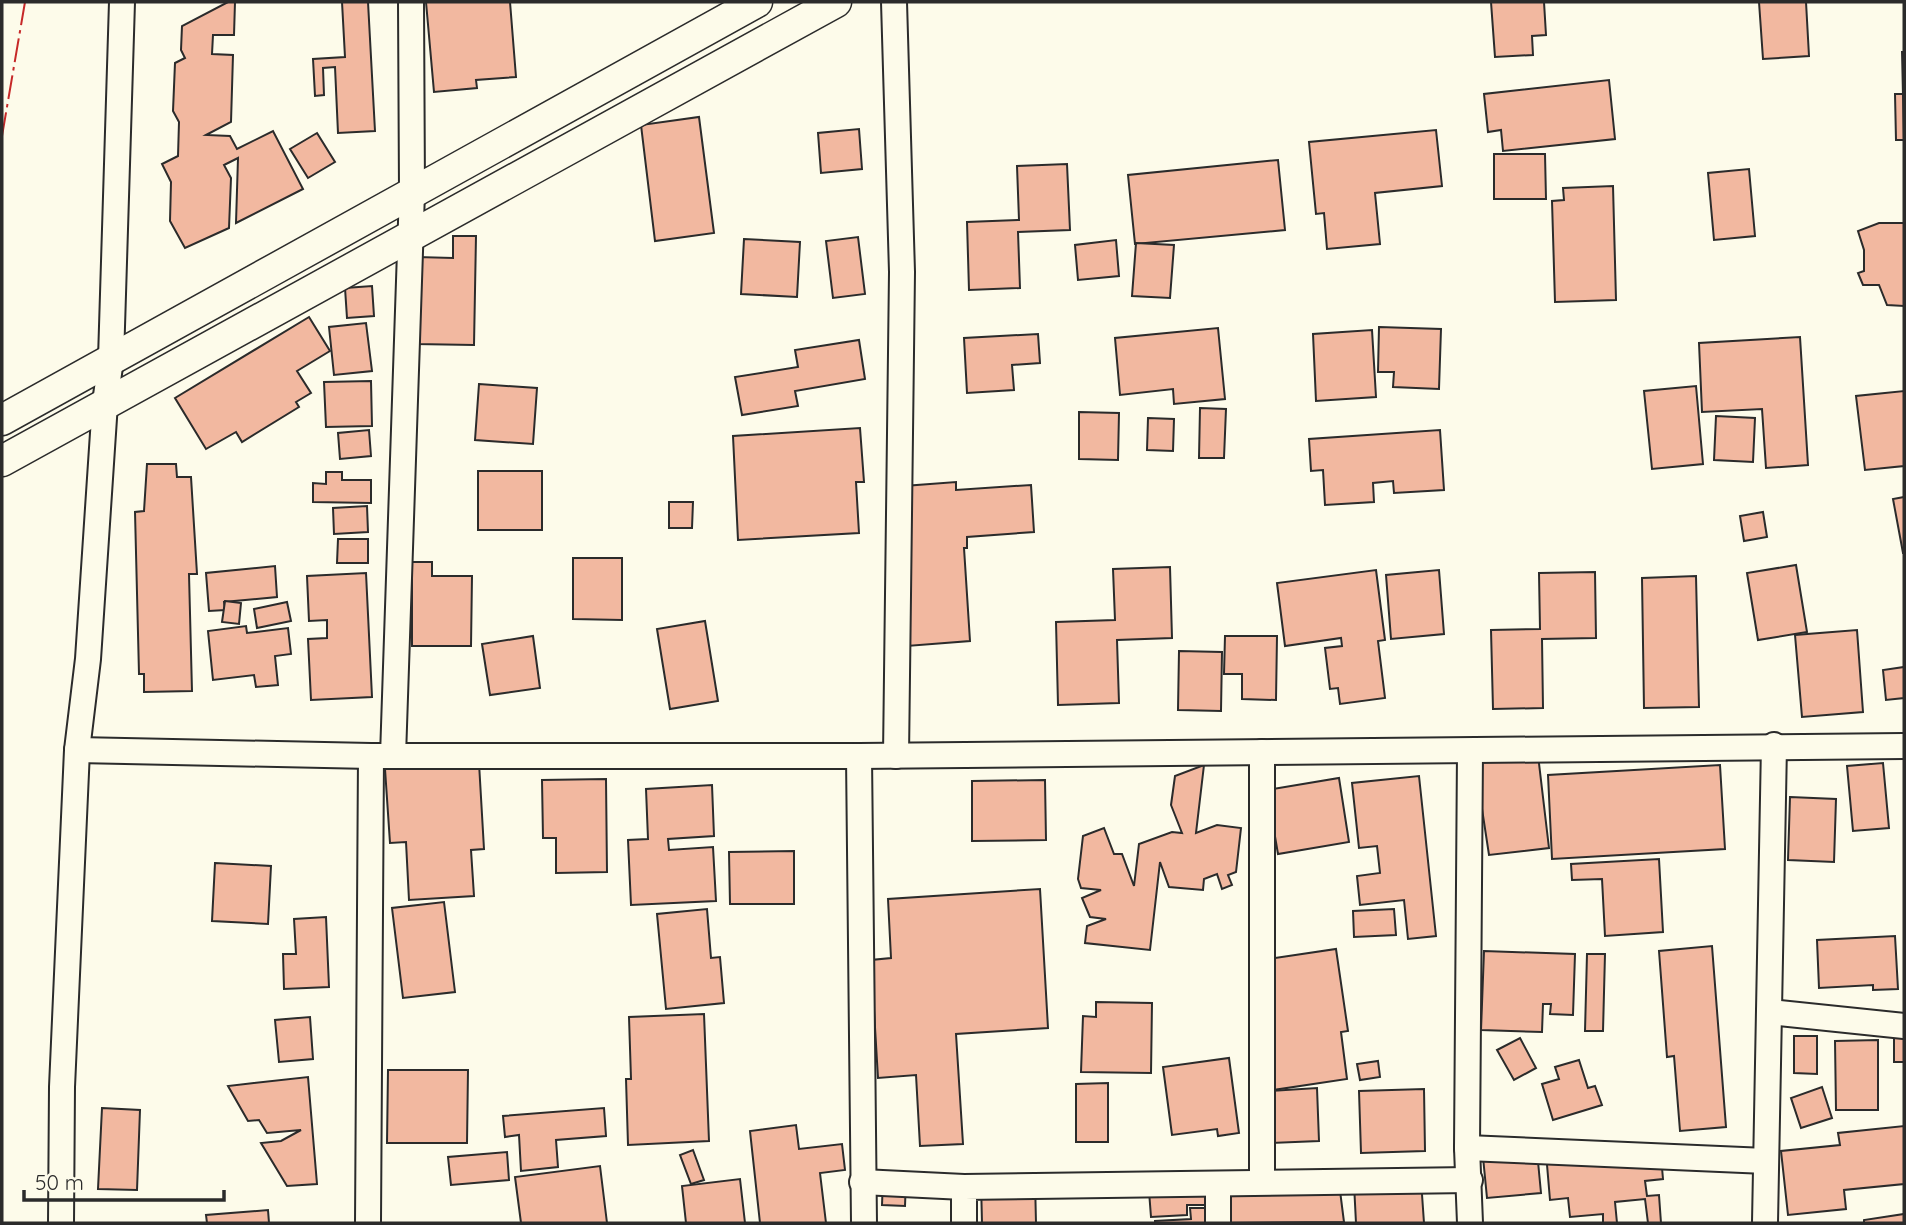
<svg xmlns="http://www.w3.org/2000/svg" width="1906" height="1225" font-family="Quicksand,sans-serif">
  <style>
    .building { fill: #f2b8a0; stroke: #2b2b2b; stroke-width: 2 }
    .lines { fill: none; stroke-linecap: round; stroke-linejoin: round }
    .minor-casing { stroke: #2b2b2b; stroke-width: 28 }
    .tertiary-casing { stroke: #2b2b2b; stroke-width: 33 }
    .minor { stroke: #fdfbea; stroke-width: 24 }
    .tertiary { stroke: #fdfbea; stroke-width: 30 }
    .power { stroke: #c62828; stroke-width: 2; stroke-dasharray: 24 5 3.5 5; stroke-linecap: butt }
  </style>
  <rect width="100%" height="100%" fill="#fdfbea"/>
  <g class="building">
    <polygon points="228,2 235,2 234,35 213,35 212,54 233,55 231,122 206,135 230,136 237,149 273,131 303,189 236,223 238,158 224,165 231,178 229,228 185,248 170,221 171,182 162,164 178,156 179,122 173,111 175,63 185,58 181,50 182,26"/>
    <polygon points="342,2 368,2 375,131 338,133 335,67 323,68 324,95 315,96 313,59 345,57"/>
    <polygon points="426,2 510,2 516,77 476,80 477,88 434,92"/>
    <polygon points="1491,2 1544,2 1546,35 1532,36 1533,55 1495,57"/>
    <polygon points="1759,2 1806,2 1809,56 1763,59"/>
    <polygon points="1902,51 1904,140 1896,140 1895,94 1903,94"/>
    <polygon points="1609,80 1615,139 1503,151 1501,130 1488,132 1484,94"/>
    <polygon points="699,117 714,233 655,241 641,125"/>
    <polygon points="859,129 862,169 821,173 818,133"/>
    <polygon points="1436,130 1442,186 1375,193 1380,244 1327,249 1324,213 1316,214 1309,142"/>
    <polygon points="317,133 335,162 308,178 290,149"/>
    <polygon points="1494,154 1545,154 1546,199 1494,199"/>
    <polygon points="1278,160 1285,230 1135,244 1128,175"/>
    <polygon points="1067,164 1070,230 1018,232 1020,288 969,290 967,222 1019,220 1017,166"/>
    <polygon points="1749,169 1755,236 1714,240 1708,173"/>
    <polygon points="1613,186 1616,300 1555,302 1552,201 1564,200 1563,188"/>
    <polygon points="1879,223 1904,223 1904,306 1887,305 1879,285 1863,285 1858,273 1864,271 1864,250 1858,231"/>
    <polygon points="453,236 476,236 474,345 415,344 417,257 453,258"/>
    <polygon points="858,237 865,294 833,298 826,241"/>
    <polygon points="744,239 800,242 797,297 741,294"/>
    <polygon points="1116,240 1119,276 1078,280 1075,245"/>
    <polygon points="1136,243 1174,245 1170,298 1132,296"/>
    <polygon points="372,286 374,316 347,318 345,288"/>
    <polygon points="309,317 330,351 297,371 311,393 296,402 299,407 242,442 236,432 206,449 175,398"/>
    <polygon points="366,323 372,371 334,375 329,327"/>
    <polygon points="1379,327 1441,329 1439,389 1393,387 1394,372 1378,372"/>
    <polygon points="1218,328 1225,399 1174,404 1173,389 1120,395 1115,338"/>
    <polygon points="1372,330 1376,397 1316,401 1313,334"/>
    <polygon points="1038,334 1040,363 1012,365 1014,390 967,393 964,338"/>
    <polygon points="1800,337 1808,465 1766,468 1762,409 1702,412 1699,343"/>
    <polygon points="859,340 865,379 795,391 798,406 742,415 735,377 798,367 795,350"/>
    <polygon points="371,381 372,426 326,427 324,382"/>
    <polygon points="479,384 537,388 533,444 475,440"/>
    <polygon points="1696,386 1703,464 1652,469 1644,391"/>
    <polygon points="1904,391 1904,466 1865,470 1856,396"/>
    <polygon points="1200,408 1226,409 1224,458 1199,458"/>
    <polygon points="1079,412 1119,413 1118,460 1079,459"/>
    <polygon points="1716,416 1755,418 1753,462 1714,460"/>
    <polygon points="1148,418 1174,419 1173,451 1147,450"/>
    <polygon points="860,428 864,482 856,482 859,533 738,540 733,436"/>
    <polygon points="369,430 371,456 340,459 338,433"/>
    <polygon points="1440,430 1444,490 1394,493 1393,481 1373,483 1374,502 1325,505 1323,470 1311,471 1309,439"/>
    <polygon points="147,464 176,464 177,477 191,477 197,574 189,574 192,691 144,692 144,674 139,674 135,512 144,511"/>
    <rect x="478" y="471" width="64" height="59"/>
    <polygon points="326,472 342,472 342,480 371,480 371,503 313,502 313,483 326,484"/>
    <polygon points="956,482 956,490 1031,485 1034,532 967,537 967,548 964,548 970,641 907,646 904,486"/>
    <polygon points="1904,497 1904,553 1903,553 1893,499"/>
    <polygon points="669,502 693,502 692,528 669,528"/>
    <polygon points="367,506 368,532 334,534 333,508"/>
    <polygon points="1763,512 1767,537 1744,541 1740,516"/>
    <polygon points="338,539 368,539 368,563 337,563"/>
    <polygon points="573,558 622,558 622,620 573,619"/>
    <polygon points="412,562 432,562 432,576 472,576 471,646 412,646"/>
    <polygon points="1796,565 1807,632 1758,640 1747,573"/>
    <polygon points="275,566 277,597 224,602 225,610 209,611 206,573"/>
    <polygon points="1170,567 1172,638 1117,640 1119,703 1058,705 1056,622 1115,620 1113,569"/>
    <polygon points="1376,570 1385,640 1378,641 1385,698 1340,704 1338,688 1330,689 1325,648 1342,646 1341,638 1285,646 1277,583"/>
    <polygon points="1439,570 1444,634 1391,639 1386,575"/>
    <polygon points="1595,572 1596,638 1542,639 1543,708 1493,709 1491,630 1540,629 1539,573"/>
    <polygon points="366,573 372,697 311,700 308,639 327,638 327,620 309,621 307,576"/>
    <polygon points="1696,576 1699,707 1644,708 1642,578"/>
    <polygon points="225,601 241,603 239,624 222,622"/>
    <polygon points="287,602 291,621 257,628 254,609"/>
    <polygon points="705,621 718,701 670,709 657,629"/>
    <polygon points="246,626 247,633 288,628 291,654 275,656 278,685 256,687 254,675 213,680 208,631"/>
    <polygon points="1857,630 1863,712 1802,717 1795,635"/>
    <polygon points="533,636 540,688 490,695 482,644"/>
    <polygon points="1225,636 1277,636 1276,700 1242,699 1242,674 1224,674"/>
    <polygon points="1179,651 1222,652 1221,711 1178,710"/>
    <polygon points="1904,667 1904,698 1886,700 1883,670"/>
    <polygon points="1538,755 1549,848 1489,855 1475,763"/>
    <polygon points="479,763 484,849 471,850 474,896 409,900 406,842 390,843 385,769"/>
    <polygon points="1883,763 1889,828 1853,831 1847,766"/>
    <polygon points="1204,765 1196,833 1217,825 1241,828 1236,872 1228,875 1232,885 1222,889 1217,874 1204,879 1203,890 1169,887 1160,862 1150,950 1085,943 1087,926 1106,919 1090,917 1082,898 1101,890 1081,888 1078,879 1083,836 1104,828 1114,854 1122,854 1134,886 1139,844 1172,832 1182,833 1171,805 1175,776"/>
    <polygon points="1720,765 1725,849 1552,859 1548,775"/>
    <polygon points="1419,776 1436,936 1408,939 1404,900 1360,905 1357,876 1380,873 1377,846 1359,848 1352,783"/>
    <polygon points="1339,778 1349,842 1278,854 1267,790"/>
    <polygon points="606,779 607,872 556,873 556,838 543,838 542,780"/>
    <polygon points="1045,780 1046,840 972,841 972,781"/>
    <polygon points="712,785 714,836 668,839 669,850 713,847 716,901 631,905 628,840 648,839 646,789"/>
    <polygon points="1790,797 1836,799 1834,862 1788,860"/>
    <polygon points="794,851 794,904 730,904 729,852"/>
    <polygon points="1659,859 1663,932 1605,936 1602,879 1572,880 1571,864"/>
    <polygon points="215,863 271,866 268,924 212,921"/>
    <polygon points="1040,889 1048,1028 956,1034 963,1144 920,1146 916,1075 878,1078 871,960 891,958 888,899"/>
    <polygon points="444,902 455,992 403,998 392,908"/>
    <polygon points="707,909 711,958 720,957 724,1003 666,1009 657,914"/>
    <polygon points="1394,909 1396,935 1354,937 1353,911"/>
    <polygon points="326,917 329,987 284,989 283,954 296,954 294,919"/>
    <polygon points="1895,936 1898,989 1873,990 1873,985 1819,988 1817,940"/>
    <polygon points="1712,946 1726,1127 1680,1131 1674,1056 1667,1057 1659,951"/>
    <polygon points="1336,949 1348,1031 1341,1032 1347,1079 1273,1090 1255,961"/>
    <polygon points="1484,951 1575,954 1573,1015 1550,1014 1551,1004 1543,1004 1542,1032 1481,1030"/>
    <polygon points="1587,954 1605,954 1603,1031 1585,1031"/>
    <polygon points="1096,1002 1152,1003 1151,1073 1081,1072 1083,1016 1096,1017"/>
    <polygon points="704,1014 709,1141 628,1145 626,1079 631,1079 629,1017"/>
    <polygon points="310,1017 313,1059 279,1062 275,1020"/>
    <polygon points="1894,1030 1904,1031 1904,1062 1894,1062"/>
    <polygon points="1794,1036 1817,1036 1817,1074 1794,1073"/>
    <polygon points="1520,1038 1536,1068 1514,1080 1497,1050"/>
    <polygon points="1878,1040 1878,1110 1836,1110 1835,1041"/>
    <polygon points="1229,1058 1239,1133 1218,1136 1217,1129 1172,1135 1163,1067"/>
    <polygon points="1579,1060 1588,1088 1595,1086 1602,1105 1553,1120 1542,1084 1559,1079 1555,1067"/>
    <polygon points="1378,1061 1380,1077 1360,1080 1357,1064"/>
    <polygon points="388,1070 468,1070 467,1143 387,1143"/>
    <polygon points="308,1077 317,1184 287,1186 261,1143 281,1141 301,1130 267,1133 259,1120 248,1121 228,1086"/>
    <polygon points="1108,1083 1108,1142 1076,1142 1076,1084"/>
    <polygon points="1822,1087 1832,1118 1801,1128 1791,1098"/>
    <polygon points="1317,1088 1319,1141 1271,1143 1269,1091"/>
    <polygon points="1424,1089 1425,1151 1361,1153 1359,1091"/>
    <polygon points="102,1108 140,1110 137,1190 98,1189"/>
    <polygon points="604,1108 606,1136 556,1140 558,1167 521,1171 519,1135 505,1137 503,1116"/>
    <polygon points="796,1125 799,1149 842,1144 845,1170 820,1173 826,1223 760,1223 750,1131"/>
    <polygon points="1904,1126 1904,1184 1844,1190 1846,1209 1788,1215 1781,1151 1840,1145 1838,1133"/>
    <polygon points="1660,1145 1663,1179 1645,1181 1647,1196 1659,1195 1661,1223 1648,1223 1645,1199 1615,1202 1617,1223 1603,1223 1603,1214 1570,1217 1568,1198 1550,1200 1546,1153"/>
    <polygon points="693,1150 704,1180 691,1184 680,1155"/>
    <polygon points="1537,1151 1541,1193 1487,1198 1483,1157"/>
    <polygon points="507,1152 509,1180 451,1185 448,1157"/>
    <polygon points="600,1166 607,1223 521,1223 515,1177"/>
    <polygon points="1338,1175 1344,1222 1221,1223 1216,1192"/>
    <polygon points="883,1178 906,1179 905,1206 882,1205"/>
    <polygon points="740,1179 745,1223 686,1223 682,1186"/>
    <polygon points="1035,1180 1036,1223 982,1223 981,1182"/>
    <polygon points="1421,1180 1424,1223 1356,1223 1354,1184"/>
    <polygon points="1149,1191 1205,1191 1206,1205 1187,1205 1187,1215 1151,1217"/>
    <polygon points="1190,1208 1209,1208 1209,1223 1155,1223 1155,1221 1191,1219"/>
    <polygon points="268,1210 269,1223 207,1223 206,1215"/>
    <polygon points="1904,1214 1904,1223 1864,1223 1864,1220"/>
  </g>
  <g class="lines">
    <defs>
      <g id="minor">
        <polyline points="894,2 902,272 896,756"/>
        <polyline points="77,750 371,756 859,756 1904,746"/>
        <polyline points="1262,752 1262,1181"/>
        <polyline points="393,756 412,192 411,2"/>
        <polyline points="859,756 864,1223"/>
        <polyline points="1769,1012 1904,1026"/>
        <polyline points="1467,1148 1766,1161"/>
        <polyline points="862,1182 964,1187"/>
        <polyline points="1218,1184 1218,1223"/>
        <polyline points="61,1223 62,1087 77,750 88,659 105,403 111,359 122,2"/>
        <polyline points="368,1223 371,756"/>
        <polyline points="964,1223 964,1187 1470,1180"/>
        <polyline points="1470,1223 1467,1148 1470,752"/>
        <polyline points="1765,1223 1774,745"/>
      </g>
      <g id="tertiary">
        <polyline points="2,420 757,2"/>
        <polyline points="2,461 836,2"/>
      </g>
    </defs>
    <use href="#minor" class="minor-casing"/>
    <use href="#tertiary" class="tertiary-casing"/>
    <use href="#minor" class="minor"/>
    <use href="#tertiary" class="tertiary"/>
    <polyline class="power" points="2,136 25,2"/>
  </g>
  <rect width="1906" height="1225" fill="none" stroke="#2b2b2b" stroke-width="7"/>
  <path d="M24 1190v10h200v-10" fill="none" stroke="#2b2b2b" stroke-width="3.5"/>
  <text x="35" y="1190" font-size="21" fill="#2b2b2b" stroke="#fdfbea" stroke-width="5" paint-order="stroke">50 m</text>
</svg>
